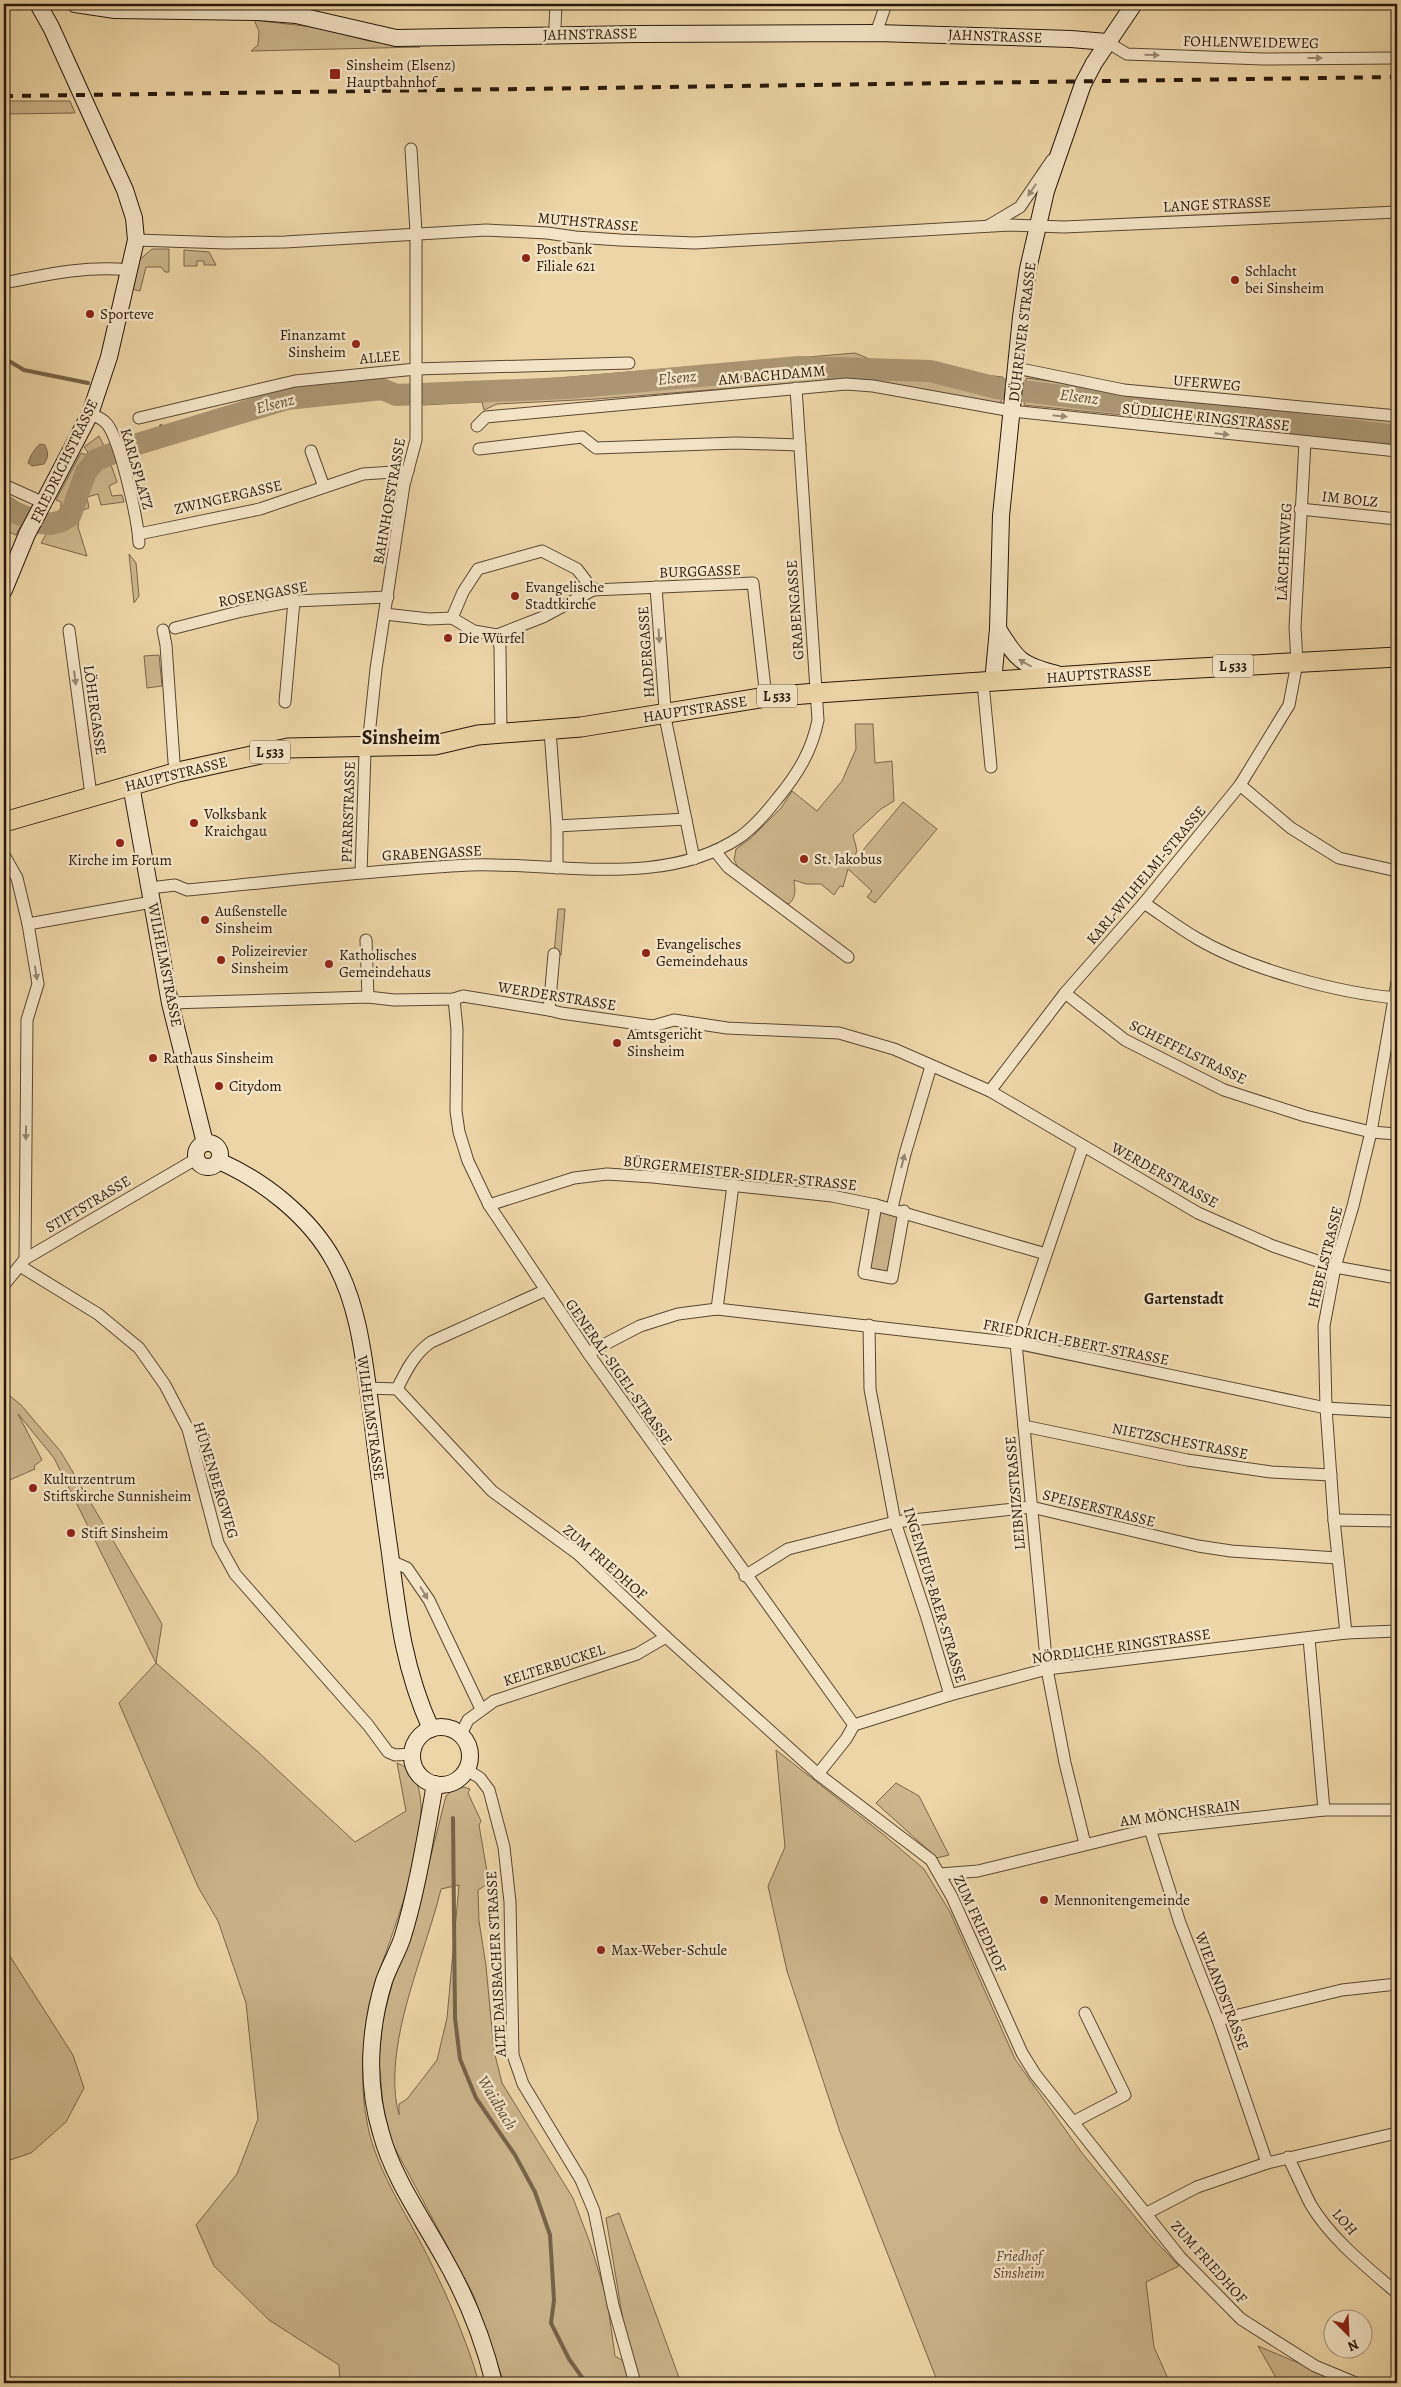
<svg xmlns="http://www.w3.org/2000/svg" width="1401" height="2387" font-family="Alegreya,serif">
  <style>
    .green { fill: #cdb58c; stroke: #7b664c; fill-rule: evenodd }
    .water { fill: #ab9572; stroke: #776349 }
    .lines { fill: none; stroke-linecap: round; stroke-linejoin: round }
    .stream { stroke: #776349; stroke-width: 4 }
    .river { stroke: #ab9572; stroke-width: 22 }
    .street-casing { stroke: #5a4732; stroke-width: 13 }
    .secondary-casing { stroke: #29180b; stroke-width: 18 }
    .primary-casing { stroke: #29180b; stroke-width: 21 }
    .street { stroke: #f4e4c6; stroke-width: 11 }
    .secondary { stroke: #f4e4c6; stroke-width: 16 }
    .primary { stroke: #eed5a7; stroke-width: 19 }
    .rail { stroke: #29180b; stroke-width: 4; stroke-dasharray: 9 9; stroke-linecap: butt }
    .oneway { fill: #998872 }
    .poi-dot { fill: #8f2418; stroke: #f4e4c6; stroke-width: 2 }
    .labels { text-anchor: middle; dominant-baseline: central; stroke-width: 5; stroke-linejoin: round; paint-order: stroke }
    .shield { fill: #f4e4c6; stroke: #665543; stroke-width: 1 }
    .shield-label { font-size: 14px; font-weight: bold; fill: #29180b }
    .street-label { font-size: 15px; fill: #29180b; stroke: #f4e4c6 }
    .poi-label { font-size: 15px; fill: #29180b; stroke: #f4e4c6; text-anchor: start }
    .park-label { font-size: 15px; font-style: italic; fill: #5a4732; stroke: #f4e4c6 }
    .water-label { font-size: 16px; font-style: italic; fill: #5d4a34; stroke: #f4e4c6 }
    .neighbourhood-label { font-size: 16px; font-weight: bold; fill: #29180b; stroke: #f4e4c6 }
    .district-label { font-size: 20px; font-weight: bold; fill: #29180b; stroke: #f4e4c6 }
  </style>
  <rect width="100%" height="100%" fill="#eed5a7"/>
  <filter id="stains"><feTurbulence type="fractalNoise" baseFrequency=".004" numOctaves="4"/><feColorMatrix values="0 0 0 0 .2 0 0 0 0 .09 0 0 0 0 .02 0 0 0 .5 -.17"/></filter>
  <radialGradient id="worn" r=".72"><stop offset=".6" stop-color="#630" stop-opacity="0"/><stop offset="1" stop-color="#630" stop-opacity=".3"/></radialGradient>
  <g class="green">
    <polygon points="254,20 321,28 369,41 420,47 251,51 258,45 259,31"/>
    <polygon points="4,101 70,101 75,113 4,114"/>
    <polygon points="152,249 169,249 169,272 165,272 161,267 146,267 140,291 132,289 139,260"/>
    <polygon points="184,250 209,252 216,265 204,265 204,261 197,261 197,266 184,266"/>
    <polygon points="855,353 881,364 1003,377 1001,404 881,382 833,380 597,399 497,404 484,410 482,402 423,405 423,386 486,384"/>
    <polygon points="1026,378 1147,394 1397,411 1397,443 1024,405"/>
    <path d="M99,436L105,448C96,453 85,463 79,472C70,487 74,507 57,517L53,516L61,508V502L56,500L81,453L86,455L88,452L84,447Z"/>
    <path d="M110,462L117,482L109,486L112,496L122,495L124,502L101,505L98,494L87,497L89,508L80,511L78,527L87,556L41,543L48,531L70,526C73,521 78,515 80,509C87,491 89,468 110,462Z"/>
    <polygon points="4,495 12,498 29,510 16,535 4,530"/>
    <polygon points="129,554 136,563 139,596 134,603"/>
    <polygon points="159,655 162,686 147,688 144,656"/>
    <path d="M855,724H873L875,763L892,761L894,801L881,809L853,835L857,851L849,867L903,802L937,829L875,903L867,897L872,891L848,869L843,887L840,886L834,895L821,884H806L794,880C795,889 797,896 789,904L786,903L739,869L734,860L736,849L751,838L781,808L792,791L817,811L842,781L856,749Z"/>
    <polygon points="558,909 565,909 561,955 554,954"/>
    <polygon points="880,1212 898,1216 889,1272 870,1269"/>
    <path d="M4,1391L21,1405L61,1452L162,1624L156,1663L257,1751L355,1842L406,1811L397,1763C458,1784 385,1947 374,1988C369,2006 366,2026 364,2044C362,2067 362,2093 366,2116C373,2166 406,2212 428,2257C448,2297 467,2341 479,2383H340L339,2365L269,2320L214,2266L196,2225L237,2174L258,2119L246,2003L218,1921L198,1887L119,1703L156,1663L54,1458L18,1414L42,1460L34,1466L35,1469L5,1482L4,1486Z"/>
    <polygon points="776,1750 884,1835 924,1869 950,1912 1015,2059 1082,2153 1150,2235 1179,2266 1146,2282 1154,2347 1170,2383 938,2383 840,2132 787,1971 768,1886 785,1847"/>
    <polygon points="896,1783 919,1796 949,1855 937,1858 876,1803"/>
    <path d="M464,1787L470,1789L468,1793L481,1821L479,1825L489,1883L478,1890L479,1921L486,1966L494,2051L502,2083L573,2198L590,2243L607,2299L615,2356L635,2368L624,2326L606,2218L619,2213L681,2383H575L571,2377L567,2383H504L474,2296L391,2141L383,2105L379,2060L383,2018L397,1966L418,1907L446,1796L454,1789ZM459,1885L447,2018L437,2060L407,2099L399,2104V2115C381,2047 425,1956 441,1889Z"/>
    <polygon points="4,1947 73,2055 84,2088 66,2122 31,2153 4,2162"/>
    <polygon points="1258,2346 1346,2383 1279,2383"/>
  </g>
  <path class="water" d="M40,444L45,445C48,452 49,457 44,464L32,466L28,463C31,454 34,450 40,444Z"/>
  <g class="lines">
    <g class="stream">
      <polyline points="4,358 24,370 88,383"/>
      <polyline points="161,426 168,435"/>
      <polyline points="453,1818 455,2018 460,2059 476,2098 515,2155 535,2192 550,2235 554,2300 551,2323 569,2359 586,2383"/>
    </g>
    <polyline class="river" points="4,508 41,523 50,524 62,521 70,516 86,472 96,460 131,446 287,399 382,389 396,395 567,388 799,367 930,371 997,388 1397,436"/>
    <defs>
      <g id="street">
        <polyline points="555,26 556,4"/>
        <polyline points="876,33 886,4"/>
        <polyline points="1107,42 1127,54 1263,59 1397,58"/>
        <polyline points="988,226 1020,207 1052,160"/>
        <polyline points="136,240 226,243 285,242 486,230 547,233 575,237 620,240 695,243 1010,225 1064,227 1397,212"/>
        <path d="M4,283C44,275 88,265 129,270"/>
        <polyline points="1016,368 1124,390 1397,416"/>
        <path d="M90,414C96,416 103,419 107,424C120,440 138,520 139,543"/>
        <polyline points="139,418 295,381 416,369 629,363"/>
        <polyline points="477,426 486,417 846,384 873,386 1012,411 1397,451"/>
        <polyline points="479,449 582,437 596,448 736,443 800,445"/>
        <polyline points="311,451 324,487"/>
        <polyline points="4,485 44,503"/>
        <polyline points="1300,509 1397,519"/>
        <polyline points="139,534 260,509 363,474 408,471"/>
        <polyline points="656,587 666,722 694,859"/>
        <polyline points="385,614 429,619 452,618 474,631 497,635 543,617 593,590 753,583 766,697"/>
        <polyline points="452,618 463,592 478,569 542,551 577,569 593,590"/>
        <polyline points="175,628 242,611 294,601 388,597"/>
        <polyline points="69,630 91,795"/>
        <polyline points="163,630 166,645 174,762"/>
        <polyline points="497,635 500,647 501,732"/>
        <polyline points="983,683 991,767"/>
        <polyline points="285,702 294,601"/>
        <polyline points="550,730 557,826 557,868"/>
        <polyline points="369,736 376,669 404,485 416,440 416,232 411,149"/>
        <polyline points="1240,785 1291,828 1339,858 1397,871"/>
        <polyline points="557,826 686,819"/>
        <polyline points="715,851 728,867 848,957"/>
        <polyline points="4,855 17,878 28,924 38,984 27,1020 25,1259"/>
        <polyline points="361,872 365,753"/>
        <path d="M150,888L175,885L187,890C282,881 375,870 470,865C557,862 663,889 740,837C754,827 766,813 777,799C797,775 812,751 818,720L796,388"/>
        <path d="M1144,903C1162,915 1179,928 1198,939C1249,969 1338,993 1397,998"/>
        <polyline points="28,924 152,902"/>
        <polyline points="366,940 368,997"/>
        <polyline points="1065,993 1125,1040 1224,1090 1305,1116 1371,1132 1397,1134"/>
        <polyline points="454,999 457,1029 456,1111 459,1132 468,1161 489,1205 588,1353 854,1725"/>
        <polyline points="170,1003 368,997 394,1000 454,999 463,996 549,1010 561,1013 653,1026 674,1020 727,1028 839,1033 894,1049 990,1091 1198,1213 1273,1246 1335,1267 1397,1278"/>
        <polyline points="549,1010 554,954"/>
        <polyline points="990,1091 1065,993 1144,903 1240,785 1289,705 1297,663 1295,627 1305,442"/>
        <polyline points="1083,1146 1016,1343 1047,1669 1065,1763 1085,1844"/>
        <polyline points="489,1205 574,1178 607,1174 653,1177 832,1196 876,1205 1046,1254"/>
        <polyline points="876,1205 864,1273 892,1278 904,1211"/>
        <polyline points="892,1208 905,1154 931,1066"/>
        <polyline points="20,1266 98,1314 139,1348 165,1385 188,1429 218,1543 235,1574 368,1725 388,1752 395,1755 412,1754"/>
        <polyline points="4,1285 25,1259 196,1159"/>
        <polyline points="717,1309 733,1185"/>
        <polyline points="869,1325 870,1389 895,1522 926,1615 950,1695"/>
        <polyline points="588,1353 640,1326 678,1314 717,1309 1016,1343 1326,1408 1397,1412"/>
        <polyline points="368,1388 397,1389 492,1491 578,1554 666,1637 818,1774 931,1860 952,1897 1022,2053 1035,2074 1180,2257 1241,2319 1315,2366 1356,2383"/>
        <path d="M397,1389C406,1371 414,1354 431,1342L544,1291"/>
        <polyline points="1024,1426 1187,1460 1271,1472 1331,1475"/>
        <polyline points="1334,1520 1397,1521"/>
        <polyline points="391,1561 407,1568 429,1600 481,1709"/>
        <polyline points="745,1576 788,1549 895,1522 1031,1507 1198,1546 1231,1551 1337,1558"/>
        <polyline points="1346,1633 1334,1520 1326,1408 1324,1326 1335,1267 1353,1206 1371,1132 1397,982"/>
        <polyline points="1309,1638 1324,1810"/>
        <polyline points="854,1725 950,1695 1047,1669 1346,1633 1397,1631"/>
        <polyline points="461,1734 468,1720 494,1701 637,1654 666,1637"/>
        <polyline points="467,1770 480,1778 489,1790 504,1847 510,1902 513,2055 523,2084 581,2180 594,2211 613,2305 635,2383"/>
        <polyline points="818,1774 846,1739 854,1725"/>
        <polyline points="1150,1829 1180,1923 1218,2020 1267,2163"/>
        <polyline points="940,1874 978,1871 1150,1829 1324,1810 1397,1810"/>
        <polyline points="1218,2020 1342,1990 1397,1984"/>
        <polyline points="1073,2122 1125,2095 1085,2013"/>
        <path d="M1288,2157C1296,2173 1303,2190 1311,2205C1332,2240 1367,2267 1397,2293"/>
        <polyline points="1147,2213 1197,2187 1267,2163 1397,2133"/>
      </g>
      <g id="secondary">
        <polyline points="75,4 115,10 258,12 296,15 396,38 637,34 876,33 1071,39 1107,42"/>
        <polyline points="4,590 27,534 90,414 109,357 136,240 134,218 125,190 51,27 38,4"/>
        <path d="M998,629C1017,660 1021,665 1057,674"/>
        <polyline points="993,682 998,629 1001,516 1021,317 1028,269 1046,191 1083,84 1094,63 1134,4"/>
        <polyline points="131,785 170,1003 205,1143"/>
        <circle cx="208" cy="1155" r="12"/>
        <path d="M219,1161C264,1181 310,1217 334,1261C359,1305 364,1360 371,1410C377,1458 383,1505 390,1553C398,1617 404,1669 431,1729"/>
        <circle cx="441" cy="1756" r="29"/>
        <path d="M435,1784C426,1834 417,1892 402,1939C397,1953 389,1967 384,1981C369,2030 366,2084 381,2133C393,2178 422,2218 444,2258C467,2298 483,2338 494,2383"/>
      </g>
      <polyline id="primary" points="4,822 178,772 288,748 435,745 478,735 581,727 766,697 817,693 1144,671 1397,657"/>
    </defs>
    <use href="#street" class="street-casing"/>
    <use href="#secondary" class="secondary-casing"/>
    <use href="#primary" class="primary-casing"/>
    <use href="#street" class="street"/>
    <use href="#secondary" class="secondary"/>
    <use href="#primary" class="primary"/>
    <polyline class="rail" points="4,96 1397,77"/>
  </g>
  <defs><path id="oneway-solid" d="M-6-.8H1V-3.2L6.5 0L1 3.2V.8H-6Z" transform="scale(1.25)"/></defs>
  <g class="oneway">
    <use href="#oneway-solid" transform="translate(1152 55) rotate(2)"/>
    <use href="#oneway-solid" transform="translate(1315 58)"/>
    <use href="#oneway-solid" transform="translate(1032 190) rotate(124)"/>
    <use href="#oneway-solid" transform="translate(1060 416) rotate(6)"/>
    <use href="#oneway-solid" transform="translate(1222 434) rotate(6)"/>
    <use href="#oneway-solid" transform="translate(659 636) rotate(86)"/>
    <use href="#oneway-solid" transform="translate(1025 663) rotate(-151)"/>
    <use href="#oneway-solid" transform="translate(75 678) rotate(83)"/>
    <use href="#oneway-solid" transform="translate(36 973) rotate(81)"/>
    <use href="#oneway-solid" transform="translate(26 1133) rotate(91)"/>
    <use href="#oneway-solid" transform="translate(903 1161) rotate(-76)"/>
    <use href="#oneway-solid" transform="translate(424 1593) rotate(59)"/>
  </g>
  <g class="poi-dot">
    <rect x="329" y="68" width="12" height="12" rx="2.5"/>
    <circle cx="526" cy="258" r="5"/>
    <circle cx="1235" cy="280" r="5"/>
    <circle cx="90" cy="314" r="5"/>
    <circle cx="356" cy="344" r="5"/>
    <circle cx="515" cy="596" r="5"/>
    <circle cx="448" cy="638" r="5"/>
    <circle cx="194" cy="823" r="5"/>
    <circle cx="120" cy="843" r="5"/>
    <circle cx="804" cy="859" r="5"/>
    <circle cx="205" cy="920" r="5"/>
    <circle cx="646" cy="953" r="5"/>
    <circle cx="221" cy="960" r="5"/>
    <circle cx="329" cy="964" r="5"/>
    <circle cx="617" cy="1043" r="5"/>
    <circle cx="153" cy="1058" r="5"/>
    <circle cx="219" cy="1086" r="5"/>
    <circle cx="33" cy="1488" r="5"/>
    <circle cx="71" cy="1533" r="5"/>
    <circle cx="1044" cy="1900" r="5"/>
    <circle cx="601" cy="1950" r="5"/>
  </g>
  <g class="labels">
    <g class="shield">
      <rect x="1213" y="654.5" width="40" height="23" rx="4"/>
      <rect x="757" y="684.5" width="40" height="23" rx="4"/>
      <rect x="250" y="740.5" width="40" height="23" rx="4"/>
    </g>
    <g class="shield-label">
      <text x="1233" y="666">L 533</text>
      <text x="777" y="696">L 533</text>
      <text x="270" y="752">L 533</text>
    </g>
    <g class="street-label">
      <text transform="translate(590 34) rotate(-1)">JAHNSTRASSE</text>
      <text transform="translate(995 36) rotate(2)">JAHNSTRASSE</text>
      <text transform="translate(1251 42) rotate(1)">FOHLENWEIDEWEG</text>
      <text transform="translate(1217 204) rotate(-3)">LANGE STRASSE</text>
      <text transform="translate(588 222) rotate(5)">MUTHSTRASSE</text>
      <text transform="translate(1022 332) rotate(-83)">DÜHRENER STRASSE</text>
      <text transform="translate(380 357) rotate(-5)">ALLEE</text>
      <text transform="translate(772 375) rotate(-5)">AM BACHDAMM</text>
      <text transform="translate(1207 383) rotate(5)">UFERWEG</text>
      <text transform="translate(1206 417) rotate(6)">SÜDLICHE RINGSTRASSE</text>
      <text transform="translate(64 461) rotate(-64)">FRIEDRICHSTRASSE</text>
      <text transform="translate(137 469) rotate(74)">KARLSPLATZ</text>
      <text transform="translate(228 497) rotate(-13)">ZWINGERGASSE</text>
      <text transform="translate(1350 499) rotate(6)">IM BOLZ</text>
      <text transform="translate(389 501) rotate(-80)">BAHNHOFSTRASSE</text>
      <text transform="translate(1284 552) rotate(-87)">LÄRCHENWEG</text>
      <text transform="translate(700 571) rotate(-2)">BURGGASSE</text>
      <text transform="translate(263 594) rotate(-10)">ROSENGASSE</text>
      <text transform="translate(795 610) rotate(-94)">GRABENGASSE</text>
      <text transform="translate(646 652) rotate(-94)">HADERGASSE</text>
      <text transform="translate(1099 674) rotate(-4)">HAUPTSTRASSE</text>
      <text transform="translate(695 709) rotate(-9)">HAUPTSTRASSE</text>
      <text transform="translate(95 710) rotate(82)">LÖHERGASSE</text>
      <text transform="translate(176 774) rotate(-14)">HAUPTSTRASSE</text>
      <text transform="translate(348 812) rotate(-88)">PFARRSTRASSE</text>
      <text transform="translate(432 853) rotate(-3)">GRABENGASSE</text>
      <text transform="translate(1146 875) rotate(-50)">KARL-WILHELMI-STRASSE</text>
      <text transform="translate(165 965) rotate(79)">WILHELMSTRASSE</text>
      <text transform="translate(557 996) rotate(9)">WERDERSTRASSE</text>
      <text transform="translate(1188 1052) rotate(26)">SCHEFFELSTRASSE</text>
      <text transform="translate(740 1173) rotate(6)">BÜRGERMEISTER-SIDLER-STRASSE</text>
      <text transform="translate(1165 1175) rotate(29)">WERDERSTRASSE</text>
      <text transform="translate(88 1204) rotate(-31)">STIFTSTRASSE</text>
      <text transform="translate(1325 1257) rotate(-76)">HEBELSTRASSE</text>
      <text transform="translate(1076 1342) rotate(11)">FRIEDRICH-EBERT-STRASSE</text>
      <text transform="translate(619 1372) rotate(55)">GENERAL-SIGEL-STRASSE</text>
      <text transform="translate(371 1418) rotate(82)">WILHELMSTRASSE</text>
      <text transform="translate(1180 1441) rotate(11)">NIETZSCHESTRASSE</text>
      <text transform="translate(216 1480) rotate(73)">HÜNENBERGWEG</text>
      <text transform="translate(1015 1493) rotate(-95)">LEIBNIZSTRASSE</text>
      <text transform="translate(1099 1508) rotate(14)">SPEISERSTRASSE</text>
      <text transform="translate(605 1562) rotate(41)">ZUM FRIEDHOF</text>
      <text transform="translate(935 1595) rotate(73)">INGENIEUR-BAER-STRASSE</text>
      <text transform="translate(1121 1646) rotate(-8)">NÖRDLICHE RINGSTRASSE</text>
      <text transform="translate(554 1665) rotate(-18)">KELTERBUCKEL</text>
      <text transform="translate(1180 1813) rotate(-8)">AM MÖNCHSRAIN</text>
      <text transform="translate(980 1924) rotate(65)">ZUM FRIEDHOF</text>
      <text transform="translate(496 1964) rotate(-93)">ALTE DAISBACHER STRASSE</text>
      <text transform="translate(1222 1991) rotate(69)">WIELANDSTRASSE</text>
      <text transform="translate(1345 2222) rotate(49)">LOH</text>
      <text transform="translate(1209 2262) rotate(48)">ZUM FRIEDHOF</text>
    </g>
    <g class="poi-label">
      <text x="346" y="65">Sinsheim (Elsenz)<tspan x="346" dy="17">Hauptbahnhof</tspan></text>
      <text x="536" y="249">Postbank<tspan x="536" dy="17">Filiale 621</tspan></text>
      <text x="1245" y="271">Schlacht<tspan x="1245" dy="17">bei Sinsheim</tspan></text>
      <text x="100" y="314">Sporteve</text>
      <text x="346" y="335" text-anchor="end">Finanzamt<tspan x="346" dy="17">Sinsheim</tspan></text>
      <text x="525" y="587">Evangelische<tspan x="525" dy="17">Stadtkirche</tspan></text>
      <text x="458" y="638">Die Würfel</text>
      <text x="204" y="814">Volksbank<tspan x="204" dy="17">Kraichgau</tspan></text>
      <text x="814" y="859">St. Jakobus</text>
      <text x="120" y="860" text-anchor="middle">Kirche im Forum</text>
      <text x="215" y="911">Außenstelle<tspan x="215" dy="17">Sinsheim</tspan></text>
      <text x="656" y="944">Evangelisches<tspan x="656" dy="17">Gemeindehaus</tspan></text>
      <text x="231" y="951">Polizeirevier<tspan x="231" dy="17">Sinsheim</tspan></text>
      <text x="339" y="955">Katholisches<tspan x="339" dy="17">Gemeindehaus</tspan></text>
      <text x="627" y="1034">Amtsgericht<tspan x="627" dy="17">Sinsheim</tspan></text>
      <text x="163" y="1058">Rathaus Sinsheim</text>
      <text x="229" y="1086">Citydom</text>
      <text x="43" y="1479">Kulturzentrum<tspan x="43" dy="17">Stiftskirche Sunnisheim</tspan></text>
      <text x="81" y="1533">Stift Sinsheim</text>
      <text x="1054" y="1900">Mennonitengemeinde</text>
      <text x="611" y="1950">Max-Weber-Schule</text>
    </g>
    <g class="park-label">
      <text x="1019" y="2256">Friedhof<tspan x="1019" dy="17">Sinsheim</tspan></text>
    </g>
    <g class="water-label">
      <text transform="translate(677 378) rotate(-5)">Elsenz</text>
      <text transform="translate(1079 397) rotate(7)">Elsenz</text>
      <text transform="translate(275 404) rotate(-14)">Elsenz</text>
      <text transform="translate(497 2103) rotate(59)">Waidbach</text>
    </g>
    <g class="neighbourhood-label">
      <text x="1184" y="1299">Gartenstadt</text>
    </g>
    <g class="district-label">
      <text x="401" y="737">Sinsheim</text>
    </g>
  </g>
  <rect width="1401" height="2387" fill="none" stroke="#eed5a7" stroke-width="20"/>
  <rect x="5" y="5" width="1391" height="2377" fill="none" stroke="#29180b" stroke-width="2.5"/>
  <rect x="10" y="10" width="1381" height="2367" fill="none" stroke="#29180b"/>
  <g transform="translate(1348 2334) rotate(156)"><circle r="24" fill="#f4e4c6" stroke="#a3927b"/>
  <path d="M0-4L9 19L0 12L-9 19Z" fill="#8f2418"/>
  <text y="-8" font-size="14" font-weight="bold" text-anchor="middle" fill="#29180b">N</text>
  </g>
  <rect width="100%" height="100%" filter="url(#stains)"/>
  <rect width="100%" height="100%" fill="url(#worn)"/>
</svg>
